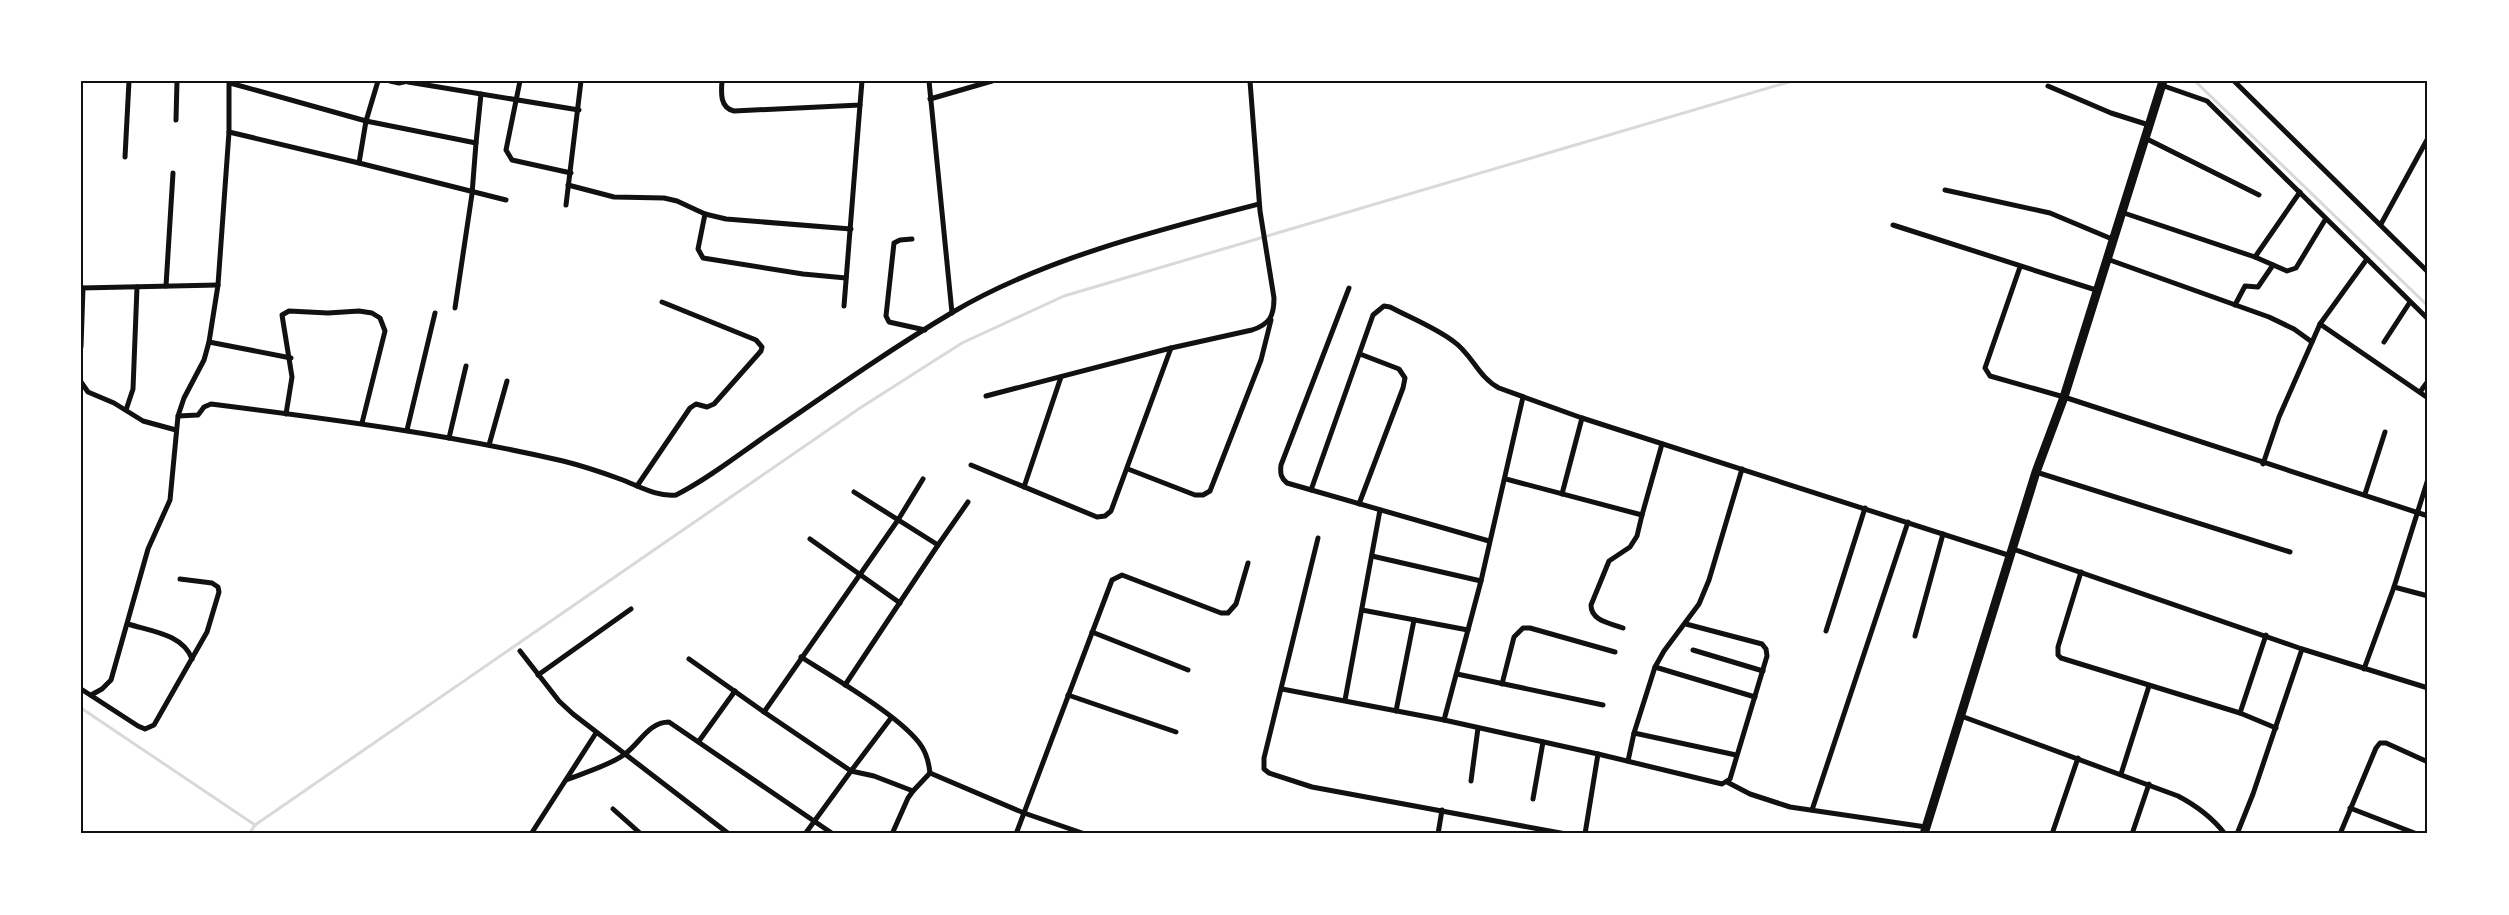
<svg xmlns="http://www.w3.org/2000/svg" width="2509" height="915" font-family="'Varela Round',sans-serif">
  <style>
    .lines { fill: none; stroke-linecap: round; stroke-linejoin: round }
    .stream { stroke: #d9d9d9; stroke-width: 3 }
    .minor { stroke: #111; stroke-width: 5 }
    .primary { stroke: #111; stroke-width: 9 }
    .neatline { fill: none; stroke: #111; stroke-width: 2 }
  </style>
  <rect width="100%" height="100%" fill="#fff"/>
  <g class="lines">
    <g class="stream">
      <polyline points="2195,81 2428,306"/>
      <polyline points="81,708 255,825"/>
      <polyline points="249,834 255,825 860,408 962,343 1064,296 1792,81"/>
    </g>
    <g class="minor">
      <polyline points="390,81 399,83 408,81"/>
      <polyline points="520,81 506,150 512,160 571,173"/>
      <path d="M722,81C721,93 720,108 734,111L860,105L862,81"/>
      <polyline points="929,81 952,313"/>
      <polyline points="2234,81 2428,272"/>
      <polyline points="408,82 579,110"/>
      <polyline points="230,83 366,121 378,81"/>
      <polyline points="2161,85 2207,101 2428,319"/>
      <polyline points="2048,86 2111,113 2149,125"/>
      <polyline points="930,99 992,81"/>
      <polyline points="176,120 177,81"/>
      <polyline points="229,132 359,163 366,121 476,143 481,94"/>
      <polyline points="2145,138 2259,195"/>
      <polyline points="125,157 129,81"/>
      <polyline points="359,163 506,200"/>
      <polyline points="568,185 614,197 664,198 677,201 705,214 726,219 851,229"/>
      <polyline points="1945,190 2050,213 2112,239"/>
      <polyline points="566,205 581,81"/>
      <polyline points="2121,212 2255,257 2287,271 2296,268 2325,220"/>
      <polyline points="705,214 698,249 703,258 803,274 846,278"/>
      <polyline points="2381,224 2428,138"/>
      <polyline points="1893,225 2096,290"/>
      <polyline points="912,239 900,240 894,243 886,316 889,322 925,330"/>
      <polyline points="2255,257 2300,192"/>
      <polyline points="2107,259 2269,317 2294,329 2312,342"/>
      <polyline points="2020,267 1985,368 1990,376 2064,397 2428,516"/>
      <polyline points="166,286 173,173"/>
      <polyline points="81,288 218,285"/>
      <path d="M1349,288L1281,465C1280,474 1281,478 1287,483L1489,541"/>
      <polyline points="2235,305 2245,286 2258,287 2273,265"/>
      <polyline points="844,306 860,105"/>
      <polyline points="455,308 472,194 476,143"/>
      <polyline points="2320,324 2428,398"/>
      <polyline points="209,342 291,358"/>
      <polyline points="2384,342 2410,302"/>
      <polyline points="81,347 83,288"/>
      <polyline points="81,382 88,392 114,403 143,421 176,430"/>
      <polyline points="2420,392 2428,381"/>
      <path d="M986,396L1171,348L1252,330C1270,324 1274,316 1274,298L1260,211L1250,81"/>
      <polyline points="126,410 133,389 137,287"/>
      <polyline points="286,414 292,377 282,315 289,311 328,313 359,311 372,313 380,318 385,331 362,423"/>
      <path d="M178,416L198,415L204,407L211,404C330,419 447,434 563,461C583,466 601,472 620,479C639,486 656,497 676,495C708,479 738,455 767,435C828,393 889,350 953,312C1042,259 1158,230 1259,204"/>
      <polyline points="407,430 435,313"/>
      <polyline points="449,438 466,366"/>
      <polyline points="489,445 507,381"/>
      <polyline points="2263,464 2279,417 2320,324 2367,259"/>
      <polyline points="971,465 1097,517 1105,516 1111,511 1171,348"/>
      <polyline points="1128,469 1195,495 1203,495 1210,491 1261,360 1271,320"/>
      <polyline points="2036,472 2290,552"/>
      <polyline points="1506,479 1642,515 1662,444"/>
      <polyline points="637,486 690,408 696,404 707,407 714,404 761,351 762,347 756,340 662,302"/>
      <polyline points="1024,487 1061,377"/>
      <path d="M1311,490L1373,315L1384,306L1390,307C1411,318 1434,327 1453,341C1472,354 1479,378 1499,388L1582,418L2011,556"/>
      <polyline points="1562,494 1582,418"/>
      <polyline points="2365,494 2385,432"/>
      <polyline points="1359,504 1403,388 1405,378 1399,369 1360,354"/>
      <polyline points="1318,538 1264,758 1264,769 1269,773 1312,787 1566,834"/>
      <polyline points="810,539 900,603"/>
      <polyline points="938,545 968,502"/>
      <polyline points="2013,549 2302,649 2428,688"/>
      <polyline points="1372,556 1481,581"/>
      <polyline points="2081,572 2058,647 2058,655 2061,658 2240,713 2276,728"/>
      <polyline points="2394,587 2428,596"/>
      <polyline points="1362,610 1468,630"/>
      <path d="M128,624C150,631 183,634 192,659"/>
      <path d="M1623,628C1610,623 1591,621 1591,605L1609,561L1630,547L1637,536L1642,515"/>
      <polyline points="1826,631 1865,508"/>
      <polyline points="1092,632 1188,670"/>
      <polyline points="1915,636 1943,534"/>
      <polyline points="1693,650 1763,671"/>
      <polyline points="520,651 559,701 573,714 729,834"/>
      <path d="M801,657C831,676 905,719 922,747C927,755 929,764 930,773"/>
      <polyline points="689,659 764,712"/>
      <polyline points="1655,667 1755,697"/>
      <polyline points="2364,669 2394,587 2428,479"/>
      <polyline points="1457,674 1603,705"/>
      <polyline points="538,675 631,609"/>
      <polyline points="1502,684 1514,637 1523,628 1530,628 1615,652"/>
      <polyline points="845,685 938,545 854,492"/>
      <polyline points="81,689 138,726 145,729 154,725 207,632 219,592 218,587 212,583 180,579"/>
      <polyline points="1282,689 1444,720 1598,754 1585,834"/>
      <polyline points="91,695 102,689 111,680 148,549 170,500 178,416 184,398 204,360 209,342 218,285 229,132 229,81"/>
      <polyline points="1068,695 1176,732"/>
      <polyline points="1345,700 1380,510"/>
      <polyline points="1396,711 1414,620"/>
      <polyline points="2240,713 2266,635"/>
      <path d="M1961,716L2178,796C2197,806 2212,817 2225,834"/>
      <polyline points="891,718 851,771 764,712 898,520 923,479"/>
      <polyline points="1444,720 1481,581 1523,397"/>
      <polyline points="1634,733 1736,755"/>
      <polyline points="699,741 735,691"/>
      <polyline points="1598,754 1722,784 1730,779 1767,656 1766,649 1762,644 1686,624"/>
      <polyline points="1628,761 1634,733 1655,667 1664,651 1699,604 1709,580 1742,469"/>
      <polyline points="2121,774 2149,686"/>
      <path d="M566,780C583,773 611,765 625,754C640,743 649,722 669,722L833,834"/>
      <polyline points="1471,781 1478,728"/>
      <polyline points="1727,782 1750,794 1790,807 1926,827"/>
      <polyline points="1533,799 1543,742"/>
      <polyline points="2350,808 2417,834"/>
      <polyline points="613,809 641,834"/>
      <polyline points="1812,810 1908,522"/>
      <polyline points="531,834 596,733"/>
      <polyline points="805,834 851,771 874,776 913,791 930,773 1024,813 1085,834"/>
      <polyline points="892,834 908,798 913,791"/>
      <polyline points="1016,834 1112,580 1122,575 1221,613 1228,613 1236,604 1248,563"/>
      <polyline points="1438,834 1442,810"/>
      <polyline points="2052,834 2078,758"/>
      <polyline points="2132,834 2149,784"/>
      <polyline points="2237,834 2253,794 2302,649"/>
      <polyline points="2340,834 2376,748 2380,743 2386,743 2428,762"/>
    </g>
    <polyline class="primary" points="1924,834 2036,472 2064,397 2163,81"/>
  </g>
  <rect width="2509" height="915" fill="none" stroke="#ffffff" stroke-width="165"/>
  <rect x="82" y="82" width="2344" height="750" class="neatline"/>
</svg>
